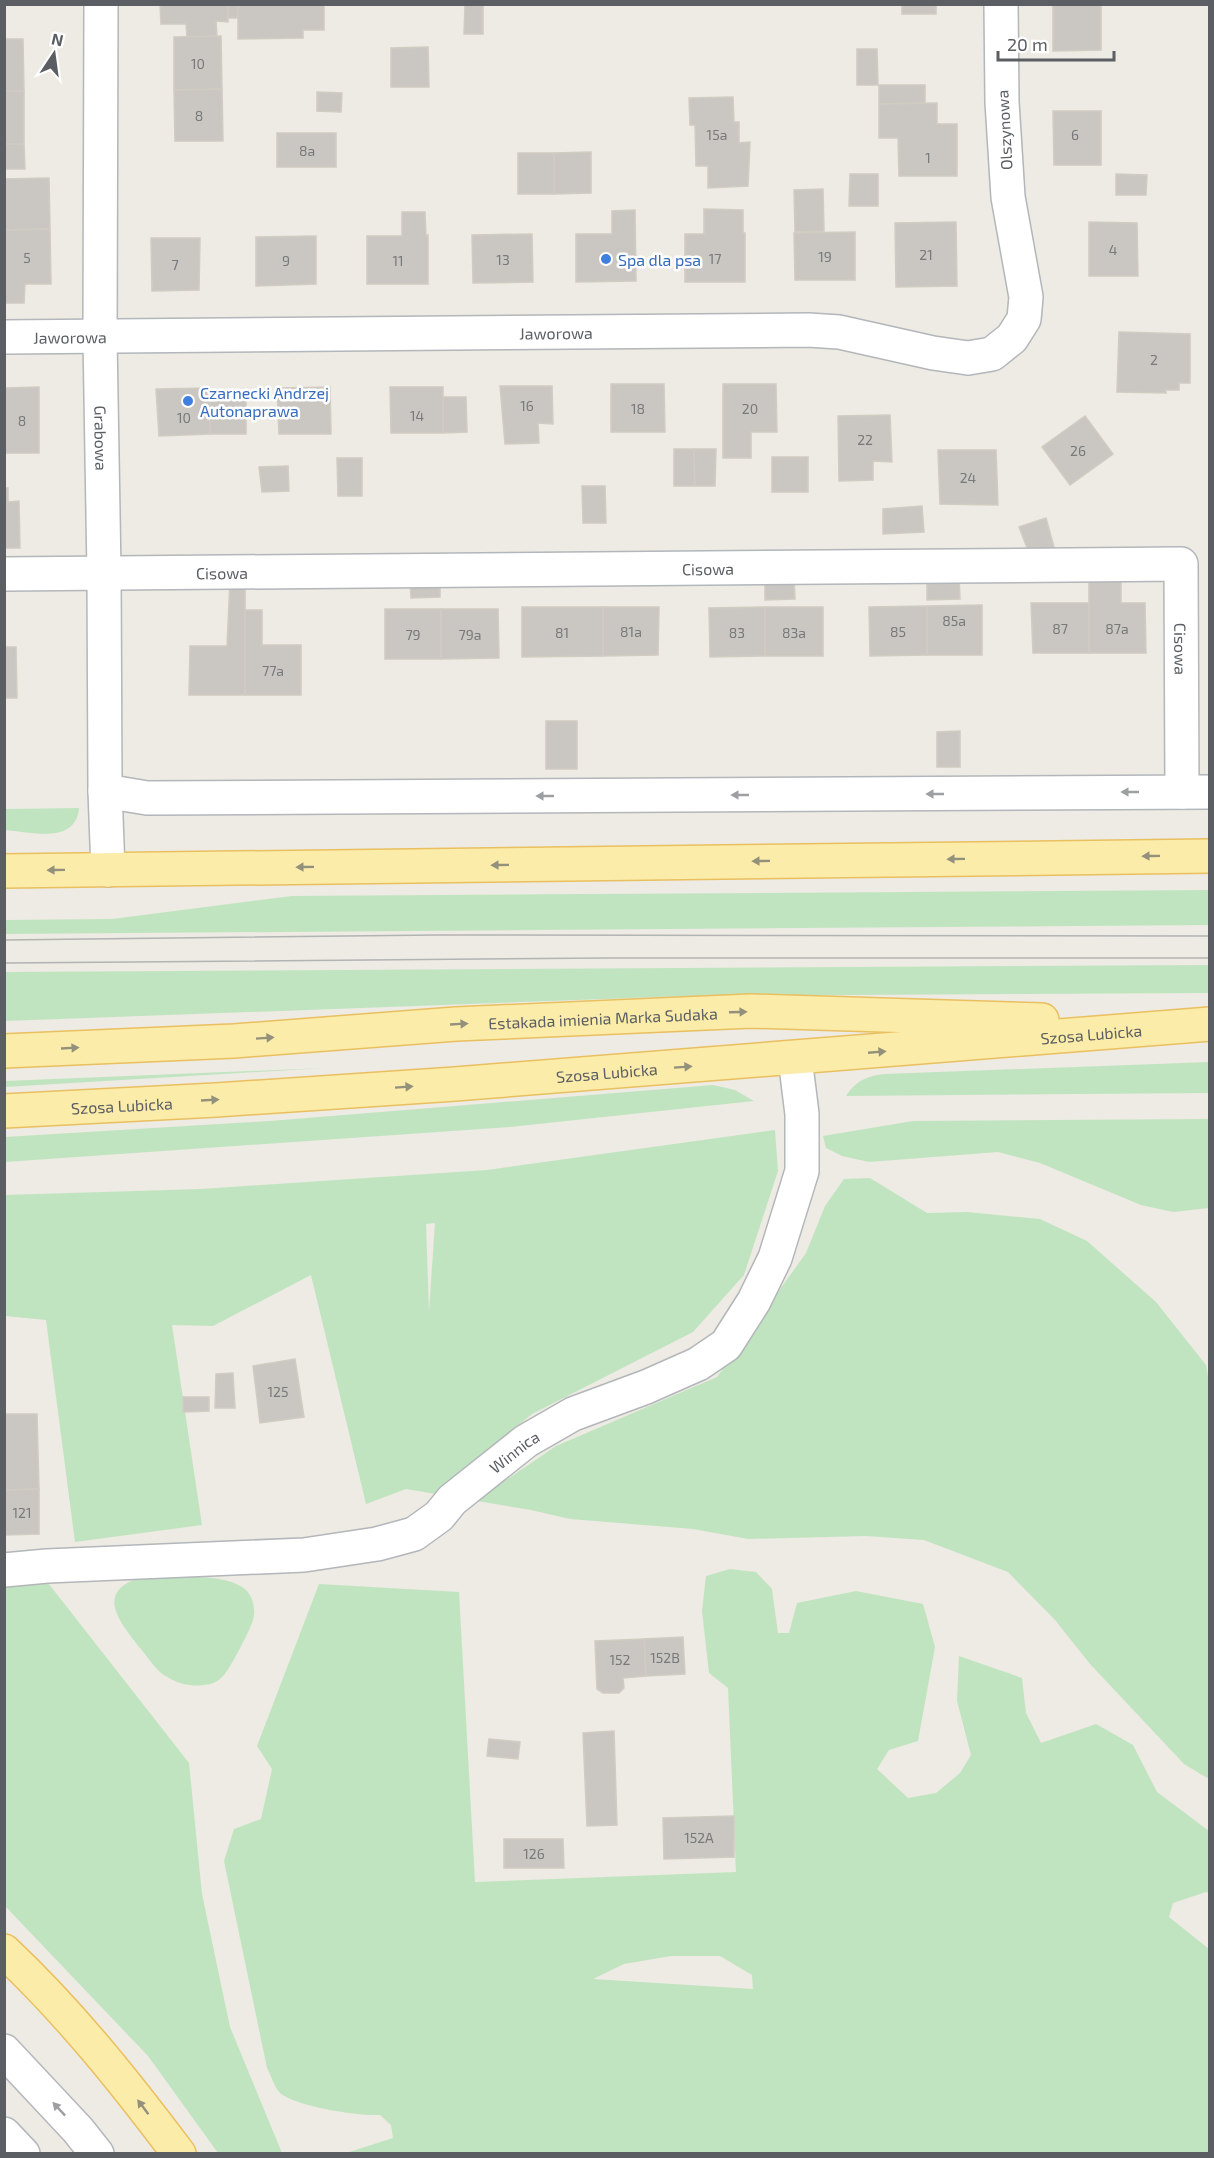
<svg xmlns="http://www.w3.org/2000/svg" width="1214" height="2158" font-family="'Exo 2',sans-serif">
  <style>
    .green { fill: #c1e4c0; fill-rule: evenodd }
    .building { fill: #cac7c2; stroke: #d1ccc2; stroke-width: 1.5 }
    .lines { fill: none; stroke-linecap: round; stroke-linejoin: round }
    .street-casing { stroke: #b3b6ba; stroke-width: 36 }
    .secondary-casing { stroke: #b4b8bd; stroke-width: 36 }
    .primary-casing { stroke: #eabf5f; stroke-width: 36 }
    .street { stroke: #fff; stroke-width: 33 }
    .secondary { stroke: #fff; stroke-width: 33 }
    .primary { stroke: #fbecaa; stroke-width: 33 }
    .tram { stroke: #b2b3b3; stroke-width: 1.5 }
    .oneway { fill: #9d9fa1 }
    .oneway2 { fill: #93907c }
    .shop-dot { fill: #3f7fe0; stroke: #fff; stroke-width: 2 }
    .labels { text-anchor: middle; dominant-baseline: central; stroke-width: 5; stroke-linejoin: round; paint-order: stroke }
    .number-label { font-size: 14px; fill: #77797b }
    .street-label { font-size: 16px; fill: #5b5f63; stroke: #fff }
    .shop-label { font-size: 16px; fill: #366cbe; stroke: #fff; text-anchor: start }
  </style>
  <rect width="100%" height="100%" fill="#edebe3"/>
  <g class="green">
    <path d="M79,808C76,845 30,832 5,830V809Z"/>
    <polygon points="1209,890 1209,925 4,934 5,920 112,919 292,896"/>
    <polygon points="1209,965 1210,993 689,996 5,1021 4,972"/>
    <path d="M1209,1062V1093L846,1096C856,1081 866,1076 884,1074Z"/>
    <polygon points="325,1068 5,1087 5,1081"/>
    <polygon points="713,1085 735,1090 754,1101 510,1127 5,1162 5,1137 270,1121"/>
    <polygon points="1209,1119 1209,1208 1173,1212 1141,1205 1040,1163 998,1152 869,1162 842,1156 826,1148 823,1136 913,1121"/>
    <path d="M775,1130L778,1171L744,1275L693,1332L532,1414L441,1488L487,1493L556,1446L717,1377L806,1253L825,1206L844,1179L870,1178L927,1213L967,1212L1040,1219L1087,1241L1156,1302L1206,1365L1210,1388L1209,1779L1184,1764L1090,1664L1055,1620L1008,1572L924,1540L866,1536L748,1539L693,1529L570,1519L531,1510L406,1489L366,1504L311,1275L213,1326L172,1325L202,1525L75,1542L46,1320L5,1316L4,1195L201,1189L487,1170ZM435,1223L429,1311L426,1224Z"/>
    <path d="M730,1569L756,1572L772,1589L778,1633H789L797,1603L856,1591L923,1604L935,1647L918,1741L889,1750L877,1769L908,1798L936,1793L960,1773L971,1755L957,1701L959,1656L1022,1678L1026,1713L1041,1743L1096,1724L1133,1745L1157,1792L1209,1831V1893L1206,1892L1173,1903L1169,1917L1209,1949V2153H346L393,2138L391,2125L380,2115C358,2116 297,2107 280,2093C274,2087 271,2075 267,2068L224,1861L234,1829L261,1819L272,1769L257,1746L319,1584L459,1592L475,1882L736,1872L728,1688L709,1673L702,1611L706,1576ZM671,1956H720L752,1975L753,1989L593,1979L624,1964Z"/>
    <path d="M139,1578C166,1578 225,1571 246,1590C253,1596 256,1611 253,1620C251,1628 229,1671 223,1676C218,1682 210,1685 203,1685C189,1687 176,1683 164,1675C155,1669 147,1656 140,1648C121,1623 94,1593 139,1578Z"/>
    <polygon points="45,1579 189,1763 202,1894 230,2027 282,2153 218,2153 148,2056 5,1906 5,1586"/>
  </g>
  <g class="building">
    <polygon points="160,4 228,4 228,22 216,21 217,37 187,37 186,24 161,24"/>
    <polygon points="228,4 308,4 308,5 238,5 238,18 228,18"/>
    <rect x="902" y="4" width="34" height="10"/>
    <polygon points="1053,4 1101,4 1101,50 1053,51"/>
    <polygon points="238,5 324,5 324,30 303,30 303,38 238,39"/>
    <polygon points="465,5 483,6 483,34 464,34"/>
    <polygon points="221,36 222,89 174,90 174,37"/>
    <polygon points="4,39 23,39 24,91 4,91"/>
    <polygon points="428,47 429,87 391,87 391,48"/>
    <polygon points="857,49 877,49 878,85 857,85"/>
    <polygon points="879,85 925,85 925,103 879,104"/>
    <polygon points="222,89 223,141 175,141 174,90"/>
    <rect x="4" y="91" width="20" height="53"/>
    <polygon points="317,92 342,93 341,112 317,111"/>
    <polygon points="733,97 734,122 739,122 739,143 750,142 748,186 708,188 708,166 696,166 695,125 690,125 689,98"/>
    <polygon points="937,103 937,124 957,124 957,176 899,176 898,138 879,138 879,104"/>
    <polygon points="1053,111 1101,111 1101,165 1054,165"/>
    <rect x="277" y="133" width="59" height="34"/>
    <polygon points="4,144 24,144 25,169 4,169"/>
    <polygon points="591,152 591,193 554,194 554,153"/>
    <rect x="518" y="153" width="36" height="41"/>
    <polygon points="850,174 878,174 878,206 849,206"/>
    <polygon points="1116,174 1147,175 1146,195 1116,195"/>
    <polygon points="49,178 50,229 4,230 4,179"/>
    <polygon points="823,189 824,231 795,232 794,190"/>
    <polygon points="704,209 743,210 743,233 745,233 745,282 685,282 685,234 704,234"/>
    <polygon points="635,210 636,281 576,282 576,234 612,234 612,211"/>
    <polygon points="402,212 425,212 426,236 428,235 428,284 367,284 367,236 402,236"/>
    <polygon points="956,222 957,286 896,287 895,223"/>
    <polygon points="1089,222 1137,223 1138,276 1089,276"/>
    <polygon points="50,229 51,284 25,284 24,303 4,303 4,230"/>
    <polygon points="855,232 855,280 795,280 794,233"/>
    <polygon points="532,234 533,282 473,283 472,235"/>
    <polygon points="316,236 316,284 256,286 256,237"/>
    <polygon points="151,238 200,238 199,290 152,291"/>
    <polygon points="1119,332 1190,334 1190,383 1179,383 1179,390 1166,390 1166,393 1117,392"/>
    <polygon points="611,384 664,384 665,432 611,432"/>
    <polygon points="723,384 776,384 777,432 751,432 751,458 723,458"/>
    <polygon points="500,386 552,386 553,424 538,423 539,443 505,444"/>
    <polygon points="39,387 39,453 4,453 4,388"/>
    <polygon points="330,387 331,434 279,434 277,388"/>
    <polygon points="390,387 443,387 443,433 391,433"/>
    <polygon points="210,388 210,434 159,436 156,389"/>
    <polygon points="443,397 466,397 467,432 443,433"/>
    <polygon points="246,400 246,434 210,434 210,401"/>
    <polygon points="890,415 892,462 873,461 873,480 839,481 838,416"/>
    <polygon points="1085,416 1113,454 1070,485 1042,447"/>
    <polygon points="674,449 694,449 695,486 674,486"/>
    <polygon points="694,449 716,449 715,486 695,486"/>
    <polygon points="938,450 996,450 998,505 940,504"/>
    <rect x="772" y="457" width="36" height="35"/>
    <polygon points="337,458 362,458 362,496 338,496"/>
    <polygon points="288,466 289,491 262,492 259,467"/>
    <polygon points="582,486 605,486 606,523 583,523"/>
    <polygon points="4,488 8,488 8,502 19,501 20,548 4,548"/>
    <polygon points="922,506 924,532 883,534 883,509"/>
    <polygon points="1046,518 1057,558 1031,558 1019,527"/>
    <polygon points="1089,575 1121,575 1121,603 1145,603 1146,653 1089,653"/>
    <polygon points="959,576 960,599 927,600 927,577"/>
    <polygon points="765,578 794,578 795,599 765,600"/>
    <polygon points="230,581 245,587 245,695 189,695 190,646 227,646"/>
    <polygon points="410,582 440,582 440,597 411,598"/>
    <polygon points="1031,603 1089,603 1089,653 1033,653"/>
    <polygon points="982,605 982,655 927,655 927,606"/>
    <polygon points="927,606 927,655 870,656 869,607"/>
    <polygon points="522,607 603,607 603,656 522,657"/>
    <polygon points="603,607 659,607 658,655 603,656"/>
    <polygon points="765,607 765,656 710,657 709,608"/>
    <rect x="765" y="607" width="58" height="49"/>
    <rect x="385" y="609" width="56" height="50"/>
    <polygon points="441,609 498,609 499,658 441,659"/>
    <polygon points="245,610 262,610 262,645 301,645 301,695 245,695"/>
    <polygon points="4,647 16,647 17,698 4,698"/>
    <rect x="546" y="721" width="31" height="48"/>
    <polygon points="960,731 960,767 937,767 937,732"/>
    <polygon points="295,1359 304,1417 260,1423 253,1366"/>
    <polygon points="233,1373 235,1408 215,1408 216,1374"/>
    <polygon points="183,1397 209,1397 209,1411 183,1412"/>
    <polygon points="4,1414 37,1414 39,1489 4,1490"/>
    <polygon points="39,1489 39,1534 4,1535 4,1490"/>
    <polygon points="683,1637 685,1674 646,1676 644,1639"/>
    <polygon points="644,1639 646,1676 623,1678 624,1688 619,1693 603,1693 597,1689 595,1641"/>
    <polygon points="614,1731 617,1825 587,1826 583,1733"/>
    <polygon points="489,1739 520,1742 518,1759 487,1756"/>
    <polygon points="734,1816 734,1857 664,1859 663,1818"/>
    <polygon points="504,1839 563,1839 564,1868 504,1868"/>
  </g>
  <g class="lines">
    <defs>
      <g id="street">
        <path id="s1" d="M101,4L100,337L104,573L105,791L108,870"/>
        <path id="s2" d="M4,337L808,330L839,332L933,353L968,358L992,354L1012,338L1024,319L1026,297L1008,197L1002,102L1001,4"/>
        <path id="s3" d="M4,574L1181,564L1182,792"/>
        <polyline points="105,791 147,798 1210,792"/>
        <path id="s4" d="M4,1570L47,1566L304,1555L377,1544L414,1534L439,1516L452,1500L526,1441L573,1414L646,1387L698,1364L726,1345L754,1301L775,1258L802,1171V1114L795,1058"/>
      </g>
      <g id="secondary">
        <polyline points="4,2051 78,2130 97,2154"/>
        <polyline points="4,2134 23,2154"/>
      </g>
      <g id="primary">
        <polyline points="4,871 1210,856"/>
        <path id="s5" d="M4,1051L234,1041L456,1024L751,1011L1042,1020"/>
        <path id="s6" d="M4,1111L216,1100L455,1084L1210,1024"/>
        <path d="M4,1951C69,2012 125,2082 179,2154"/>
      </g>
    </defs>
    <use href="#street" class="street-casing"/>
    <use href="#secondary" class="secondary-casing"/>
    <use href="#primary" class="primary-casing"/>
    <use href="#street" class="street"/>
    <use href="#secondary" class="secondary"/>
    <use href="#primary" class="primary"/>
    <g class="tram">
      <polyline points="4,940 437,935 1210,936"/>
      <polyline points="4,963 609,958 1210,958"/>
    </g>
  </g>
  <defs><path id="oneway-solid" d="M-6-.8H1V-3.2L6.5 0L1 3.2V.8H-6Z" transform="scale(1.5)"/></defs>
  <g class="oneway">
    <use href="#oneway-solid" transform="translate(1130 792) rotate(180)"/>
    <use href="#oneway-solid" transform="translate(935 794) rotate(180)"/>
    <use href="#oneway-solid" transform="translate(740 795) rotate(180)"/>
    <use href="#oneway-solid" transform="translate(545 796) rotate(180)"/>
    <use href="#oneway-solid" transform="translate(59 2109) rotate(-133)"/>
  </g>
  <g class="oneway2">
    <use href="#oneway-solid" transform="translate(1151 856) rotate(179)"/>
    <use href="#oneway-solid" transform="translate(956 859) rotate(179)"/>
    <use href="#oneway-solid" transform="translate(761 861) rotate(179)"/>
    <use href="#oneway-solid" transform="translate(500 865) rotate(179)"/>
    <use href="#oneway-solid" transform="translate(305 867) rotate(179)"/>
    <use href="#oneway-solid" transform="translate(56 870) rotate(179)"/>
    <use href="#oneway-solid" transform="translate(738 1012) rotate(-2)"/>
    <use href="#oneway-solid" transform="translate(459 1024) rotate(-3)"/>
    <use href="#oneway-solid" transform="translate(265 1038) rotate(-4)"/>
    <use href="#oneway-solid" transform="translate(70 1048) rotate(-3)"/>
    <use href="#oneway-solid" transform="translate(877 1052) rotate(-5)"/>
    <use href="#oneway-solid" transform="translate(683 1067) rotate(-4)"/>
    <use href="#oneway-solid" transform="translate(404 1087) rotate(-4)"/>
    <use href="#oneway-solid" transform="translate(210 1100) rotate(-3)"/>
    <use href="#oneway-solid" transform="translate(143 2107) rotate(-127)"/>
  </g>
  <g class="shop-dot">
    <circle cx="606" cy="259" r="6"/>
    <circle cx="188" cy="401" r="6"/>
  </g>
  <g class="labels">
    <g class="number-label">
      <text x="198" y="63">10</text>
      <text x="199" y="115">8</text>
      <text x="717" y="134">15a</text>
      <text x="1075" y="134">6</text>
      <text x="307" y="150">8a</text>
      <text x="928" y="157">1</text>
      <text x="1113" y="249">4</text>
      <text x="926" y="254">21</text>
      <text x="825" y="256">19</text>
      <text x="27" y="257">5</text>
      <text x="715" y="258">17</text>
      <text x="503" y="259">13</text>
      <text x="286" y="260">9</text>
      <text x="398" y="260">11</text>
      <text x="175" y="264">7</text>
      <text x="1154" y="359">2</text>
      <text x="527" y="405">16</text>
      <text x="638" y="408">18</text>
      <text x="750" y="408">20</text>
      <text x="417" y="415">14</text>
      <text x="184" y="417">10</text>
      <text x="22" y="420">8</text>
      <text x="865" y="439">22</text>
      <text x="1078" y="450">26</text>
      <text x="968" y="477">24</text>
      <text x="954" y="620">85a</text>
      <text x="1060" y="628">87</text>
      <text x="1117" y="628">87a</text>
      <text x="631" y="631">81a</text>
      <text x="898" y="631">85</text>
      <text x="562" y="632">81</text>
      <text x="737" y="632">83</text>
      <text x="794" y="632">83a</text>
      <text x="413" y="634">79</text>
      <text x="470" y="634">79a</text>
      <text x="273" y="670">77a</text>
      <text x="278" y="1391">125</text>
      <text x="22" y="1512">121</text>
      <text x="665" y="1657">152B</text>
      <text x="620" y="1659">152</text>
      <text x="699" y="1837">152A</text>
      <text x="534" y="1853">126</text>
    </g>
    <g class="street-label">
      <text transform="translate(1004 130) rotate(-93)">Olszynowa</text>
      <text stroke="none"><textPath href="#s2" startOffset="552">Jaworowa</textPath></text>
      <text stroke="none"><textPath href="#s2" startOffset="66">Jaworowa</textPath></text>
      <text stroke="none"><textPath href="#s1" startOffset="434">Grabowa</textPath></text>
      <text stroke="none"><textPath href="#s3" startOffset="704">Cisowa</textPath></text>
      <text stroke="none"><textPath href="#s3" startOffset="218">Cisowa</textPath></text>
      <text stroke="none"><textPath href="#s3" startOffset="1262">Cisowa</textPath></text>
      <text stroke="none"><textPath href="#s5" startOffset="600">Estakada imienia Marka Sudaka</textPath></text>
      <text stroke="none"><textPath href="#s6" startOffset="1090">Szosa Lubicka</textPath></text>
      <text stroke="none"><textPath href="#s6" startOffset="604">Szosa Lubicka</textPath></text>
      <text stroke="none"><textPath href="#s6" startOffset="118">Szosa Lubicka</textPath></text>
      <text stroke="none"><textPath href="#s4" startOffset="543">Winnica</textPath></text>
    </g>
    <g class="shop-label">
      <text x="618" y="259">Spa dla psa</text>
      <text x="200" y="392">Czarnecki Andrzej<tspan x="200" dy="18">Autonaprawa</tspan></text>
    </g>
  </g>
  <rect width="1214" height="2158" fill="none" stroke="#5b5f63" stroke-width="12"/>
  <g transform="translate(54 54) rotate(13)" stroke="#ffffff" stroke-width="4.5" paint-order="stroke">
  <path d="M0-4.5L10 22L0 15L-10 22Z" fill="#5b5f63"/>
  <text y="-9" font-size="16" font-weight="bold" text-anchor="middle" fill="#5b5f63">N</text>
  </g>
  <path d="M998 51v9h116v-9" fill="none" stroke="#5b5f63" stroke-width="3"/>
  <text x="1007" y="51" font-size="18" fill="#5b5f63" stroke="#ffffff" stroke-width="4.5" paint-order="stroke">20 m</text>
</svg>
